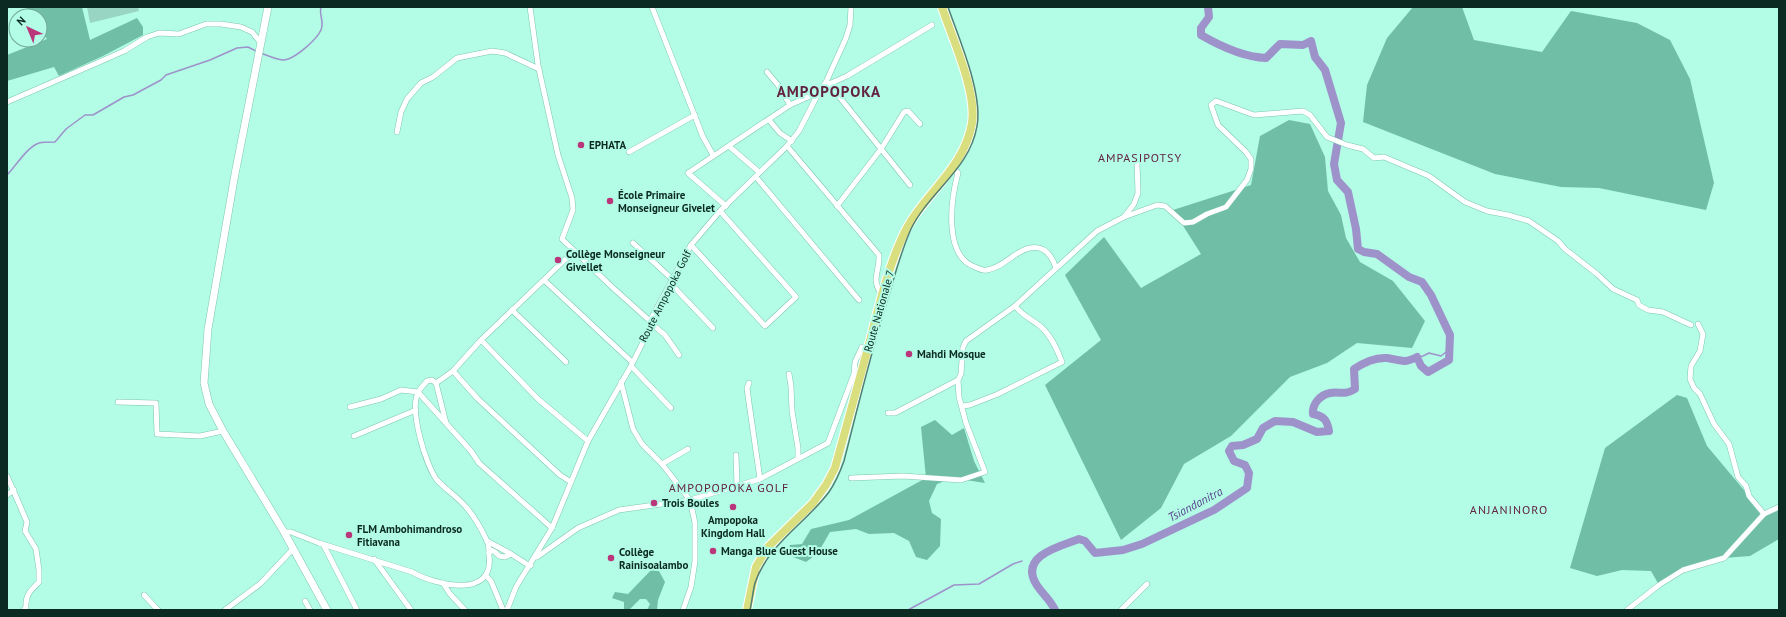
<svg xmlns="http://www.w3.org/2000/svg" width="1786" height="617" font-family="'PT Sans',sans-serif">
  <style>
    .green { fill: #98d5c2 }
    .forest { fill: #71bea7 }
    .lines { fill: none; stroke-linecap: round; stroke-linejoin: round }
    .stream { stroke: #9e92cb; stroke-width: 1.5 }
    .river { stroke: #9e92cb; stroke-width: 8 }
    .street-casing { stroke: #7dc6b0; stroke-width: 6 }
    .secondary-casing { stroke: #7dc6b0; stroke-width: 8 }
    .primary-casing { stroke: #fff; stroke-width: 10 }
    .street { stroke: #fff; stroke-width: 5 }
    .secondary { stroke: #fff; stroke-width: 7 }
    .primary { stroke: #d9de7f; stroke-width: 8 }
    .rail { stroke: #508072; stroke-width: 1.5 }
    .poi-dot { fill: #ba357a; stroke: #b3fce5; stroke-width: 1.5 }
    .labels { text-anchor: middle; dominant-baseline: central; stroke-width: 4; stroke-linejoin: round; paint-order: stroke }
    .poi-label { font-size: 11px; font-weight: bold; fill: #0b2a22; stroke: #b3fce5; text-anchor: start }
    .street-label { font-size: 11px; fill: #0b2a22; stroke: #b3fce5 }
    .neighbourhood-label { font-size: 12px; letter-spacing: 1px; fill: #622241; stroke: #b3fce5 }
    .water-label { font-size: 12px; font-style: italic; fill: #5a488f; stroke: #b3fce5 }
    .district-label { font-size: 15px; font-weight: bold; letter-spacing: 1px; fill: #622241; stroke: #b3fce5 }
  </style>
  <rect width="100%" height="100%" fill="#b3fce5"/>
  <polygon class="green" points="87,7 138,7 139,11 90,23"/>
  <g class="forest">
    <polygon points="26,7 82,7 90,40 137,18 143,27 143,35 103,56 59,76 54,67 7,81 7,55 47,39 40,30 40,16 31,16"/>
    <polygon points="1413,7 1462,7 1474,40 1542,52 1571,11 1637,23 1670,40 1690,79 1714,183 1706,210 1599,188 1561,187 1495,174 1363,122 1367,85 1387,38"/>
    <polygon points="1289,120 1310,124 1325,157 1328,191 1341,215 1346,238 1360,262 1393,281 1425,321 1412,348 1357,343 1327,363 1290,377 1231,436 1184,464 1161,508 1121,540 1045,385 1101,340 1065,275 1104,237 1141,288 1201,254 1173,210 1251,185 1260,136"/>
    <polygon points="1677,395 1687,398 1707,446 1764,514 1779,507 1779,539 1750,556 1724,558 1683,570 1659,585 1651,571 1622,570 1597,576 1570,568 1605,448"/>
    <polygon points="935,420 952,435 964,428 974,461 985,483 953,478 937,484 929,501 932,513 941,519 940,546 927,560 916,557 909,541 894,533 869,534 856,529 830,532 818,553 806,562 788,555 790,545 802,544 811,529 849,520 926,478 921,427"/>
    <polygon points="654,567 659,571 665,582 658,600 657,610 647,610 650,604 646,599 640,599 629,610 624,610 624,602 612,598 615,592 628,594"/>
  </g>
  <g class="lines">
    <g class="stream">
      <path d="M261,53C268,56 275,59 283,60C294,60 321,37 322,26C323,19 319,14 321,7"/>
      <path d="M7,175C16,166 27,147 39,143C43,142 50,142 55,142L66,129L85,115H93L124,97L133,95L161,80L166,75L210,60L237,48L248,47L256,51"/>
      <polyline points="1417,357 1423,356 1429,353 1441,356 1451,348"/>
      <polyline points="908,610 954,585 979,584 1013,564 1022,561"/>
    </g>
    <path class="river" d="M1055,610C1050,599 1040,592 1035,582C1021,555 1061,546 1079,539L1085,541L1095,553L1123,550L1142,544L1214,510L1247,488L1249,473L1245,465L1234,461L1229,451L1232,446L1243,445L1257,439L1263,428L1275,421L1293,422L1317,432L1329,431C1327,420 1324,416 1313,414C1312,404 1320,395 1330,393C1340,391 1344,396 1355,389L1354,369C1363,363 1375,357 1387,358C1401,360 1403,364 1417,357L1421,366L1428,372L1449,360L1450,335L1431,295L1422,282L1409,277L1377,254L1364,252L1358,249L1356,229L1348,192L1337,180L1334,164L1341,123L1325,70L1315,57L1311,41L1303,45L1280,44L1266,58C1243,57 1220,46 1201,35V28L1209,17L1208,7"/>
    <defs>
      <g id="street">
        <polyline points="530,7 538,65 558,155 572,198 573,210 562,239 612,287 650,321"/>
        <polyline points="652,7 703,137 713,155"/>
        <polyline points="767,72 778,85 790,105"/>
        <polyline points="827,82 829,84 847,76 932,25"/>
        <polyline points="829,84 910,185"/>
        <polyline points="7,102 97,63 124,51 147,37 159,33 179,34 206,24 221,24 241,27 252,32 261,43"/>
        <polyline points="769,120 780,133 792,141"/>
        <polyline points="397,132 401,112 407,99 421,83 433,77 457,58 492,51 505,53 539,69"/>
        <path d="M787,146L879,255C880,273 870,278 882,295"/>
        <polyline points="730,147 759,172"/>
        <polyline points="629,152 695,115"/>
        <path d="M953,169L958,173C951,199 943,256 975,267C979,269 983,271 987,270C1005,267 1014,251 1030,248C1045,245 1052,256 1056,268"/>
        <polyline points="756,177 859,300"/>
        <polyline points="726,206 688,173 790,105 819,92"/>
        <polyline points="837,206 881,149 904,112 908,111 920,124"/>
        <polyline points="1124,217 1157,205 1165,206 1184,223 1193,222 1207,214 1226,207 1247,180 1251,169 1251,159 1246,152 1218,125 1211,105 1216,101 1254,115 1303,111 1310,115 1327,137 1347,145 1363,149 1374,158 1384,157 1429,176 1465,202 1487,211 1508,215 1529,221 1558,241 1565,249 1597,274 1613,289 1637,300 1639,305 1648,310 1663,312 1691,325"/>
        <polyline points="633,243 673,280"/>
        <polyline points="691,245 765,326 796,297 720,211"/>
        <polyline points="544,280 632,362"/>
        <polyline points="671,284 713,328"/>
        <polyline points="512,310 566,362"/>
        <polyline points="652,324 665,335 679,355"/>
        <polyline points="1698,324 1703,334 1700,351 1691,366 1690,379 1694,388 1700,394 1714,424 1729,444 1738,477 1746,486 1749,496 1764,514"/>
        <polyline points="481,340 538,399 588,441"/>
        <polyline points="631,366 671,408"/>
        <polyline points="453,371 478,399 560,475 571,482"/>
        <polyline points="789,374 791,386 792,411 798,448 798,458"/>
        <polyline points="621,382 633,429 642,444 662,464 690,500 695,523 695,561 691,587 683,610"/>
        <polyline points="436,383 453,371 481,340 574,251"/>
        <polyline points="749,383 747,388 749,403 760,479"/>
        <polyline points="118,402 156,403 157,434 200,436 223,431"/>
        <path d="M963,406L970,405L998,394L1062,362C1057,349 1051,335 1040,326C1031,319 1022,315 1015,306"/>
        <polyline points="350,407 381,399 401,390 418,392 471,451 479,463 552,528"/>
        <polyline points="888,413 895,413 958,380"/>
        <polyline points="354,436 416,410"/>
        <polyline points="736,455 737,486"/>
        <polyline points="662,464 688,449"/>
        <path d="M7,476L27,522L25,531L36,549L39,570V582C31,590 25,595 26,607L24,610"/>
        <polyline points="851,478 903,476 961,480 985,472 966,423 959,397 958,380 961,374 963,347 966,341 1015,306 1097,231 1124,217 1134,204 1138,193 1137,162"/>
        <polyline points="7,495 14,490"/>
        <path d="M284,532H291L319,543L412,572C435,585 495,600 489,555C489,551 489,545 487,541C482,530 474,516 466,507C458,497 446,490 437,480C426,466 409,410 418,393C419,389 424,385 427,381L432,380L436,383L446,423"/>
        <polyline points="487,541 511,554 530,566 531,565"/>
        <polyline points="323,544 357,610"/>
        <polyline points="489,553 491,550 495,552 499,556 505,557 511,554"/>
        <polyline points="537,557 578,528 619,510 690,500 760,479 828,443 854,374 855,362 862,347 868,347"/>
        <polyline points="374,559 411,610"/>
        <polyline points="486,576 491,581 503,610"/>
        <polyline points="443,583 450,594 465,610"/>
        <polyline points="144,595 158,610"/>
        <polyline points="305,601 310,610"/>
        <polyline points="225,610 260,584 293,549"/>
        <polyline points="507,610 516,587 552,528 588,441 631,366 652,324 650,321 691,245 720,211 787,146 799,131 819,92 826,82 846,38 850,25 851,7"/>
        <polyline points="1121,610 1147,584"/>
        <polyline points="1627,610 1659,585 1683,570 1724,558 1764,514 1779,507"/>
      </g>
      <polyline id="secondary" points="268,7 235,174 208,329 204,383 209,404 223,431 284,532 327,610"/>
      <path id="primary" d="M747,610L756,567L767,548L813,503L826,485L835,468C846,428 857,388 868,348C878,311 886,273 902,238C920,196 964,171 972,123C977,91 952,38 942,7"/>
    </defs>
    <use href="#street" class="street-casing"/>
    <use href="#secondary" class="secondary-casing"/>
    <use href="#primary" class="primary-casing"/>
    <use href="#street" class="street"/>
    <use href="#secondary" class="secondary"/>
    <use href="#primary" class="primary"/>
    <path class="rail" d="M750,610C752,601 753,591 755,583C768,544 806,523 829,492C836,482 840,472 844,461C858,406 871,352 888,298C895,275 901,251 911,229C929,192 970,169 977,126C983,93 959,39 948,7"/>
  </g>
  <g class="poi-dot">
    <circle cx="581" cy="145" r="4"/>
    <circle cx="610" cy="201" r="4"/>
    <circle cx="558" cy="260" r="4"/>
    <circle cx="909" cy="354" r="4"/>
    <circle cx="654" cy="503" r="4"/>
    <circle cx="733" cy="507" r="4"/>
    <circle cx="349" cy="535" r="4"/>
    <circle cx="713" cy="551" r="4"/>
    <circle cx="611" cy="558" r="4"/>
  </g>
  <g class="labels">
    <g class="poi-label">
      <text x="589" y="145">EPHATA</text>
      <text x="618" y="195">École Primaire<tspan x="618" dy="13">Monseigneur Givelet</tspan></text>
      <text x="566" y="254">Collège Monseigneur<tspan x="566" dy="13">Givellet</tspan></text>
      <text x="917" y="354">Mahdi Mosque</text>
      <text x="662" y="503">Trois Boules</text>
      <text x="733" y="520" text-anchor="middle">Ampopoka<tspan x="733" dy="13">Kingdom Hall</tspan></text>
      <text x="357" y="529">FLM Ambohimandroso<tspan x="357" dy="13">Fitiavana</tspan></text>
      <text x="721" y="551">Manga Blue Guest House</text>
      <text x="619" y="552">Collège<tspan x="619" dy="13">Rainisoalambo</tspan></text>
    </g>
    <g class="street-label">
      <text transform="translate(665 296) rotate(-63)">Route Ampopoka Golf</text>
      <text transform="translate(879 311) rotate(-74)">Route Nationale 7</text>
    </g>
    <g class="neighbourhood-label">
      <text x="1140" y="157">AMPASIPOTSY</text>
      <text x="729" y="487">AMPOPOPOKA GOLF</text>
      <text x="1509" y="509">ANJANINORO</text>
    </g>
    <g class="water-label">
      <text transform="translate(1195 504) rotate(-28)">Tsiandanitra</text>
    </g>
    <g class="district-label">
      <text x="829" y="91">AMPOPOPOKA</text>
    </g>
  </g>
  <rect width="1786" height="617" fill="none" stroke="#0b2a22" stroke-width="16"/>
  <g transform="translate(28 28) rotate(316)"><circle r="19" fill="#b3fce5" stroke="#70a897"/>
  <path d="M0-3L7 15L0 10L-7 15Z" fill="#ba357a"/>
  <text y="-6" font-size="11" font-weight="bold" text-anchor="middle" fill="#0b2a22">N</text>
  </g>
</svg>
